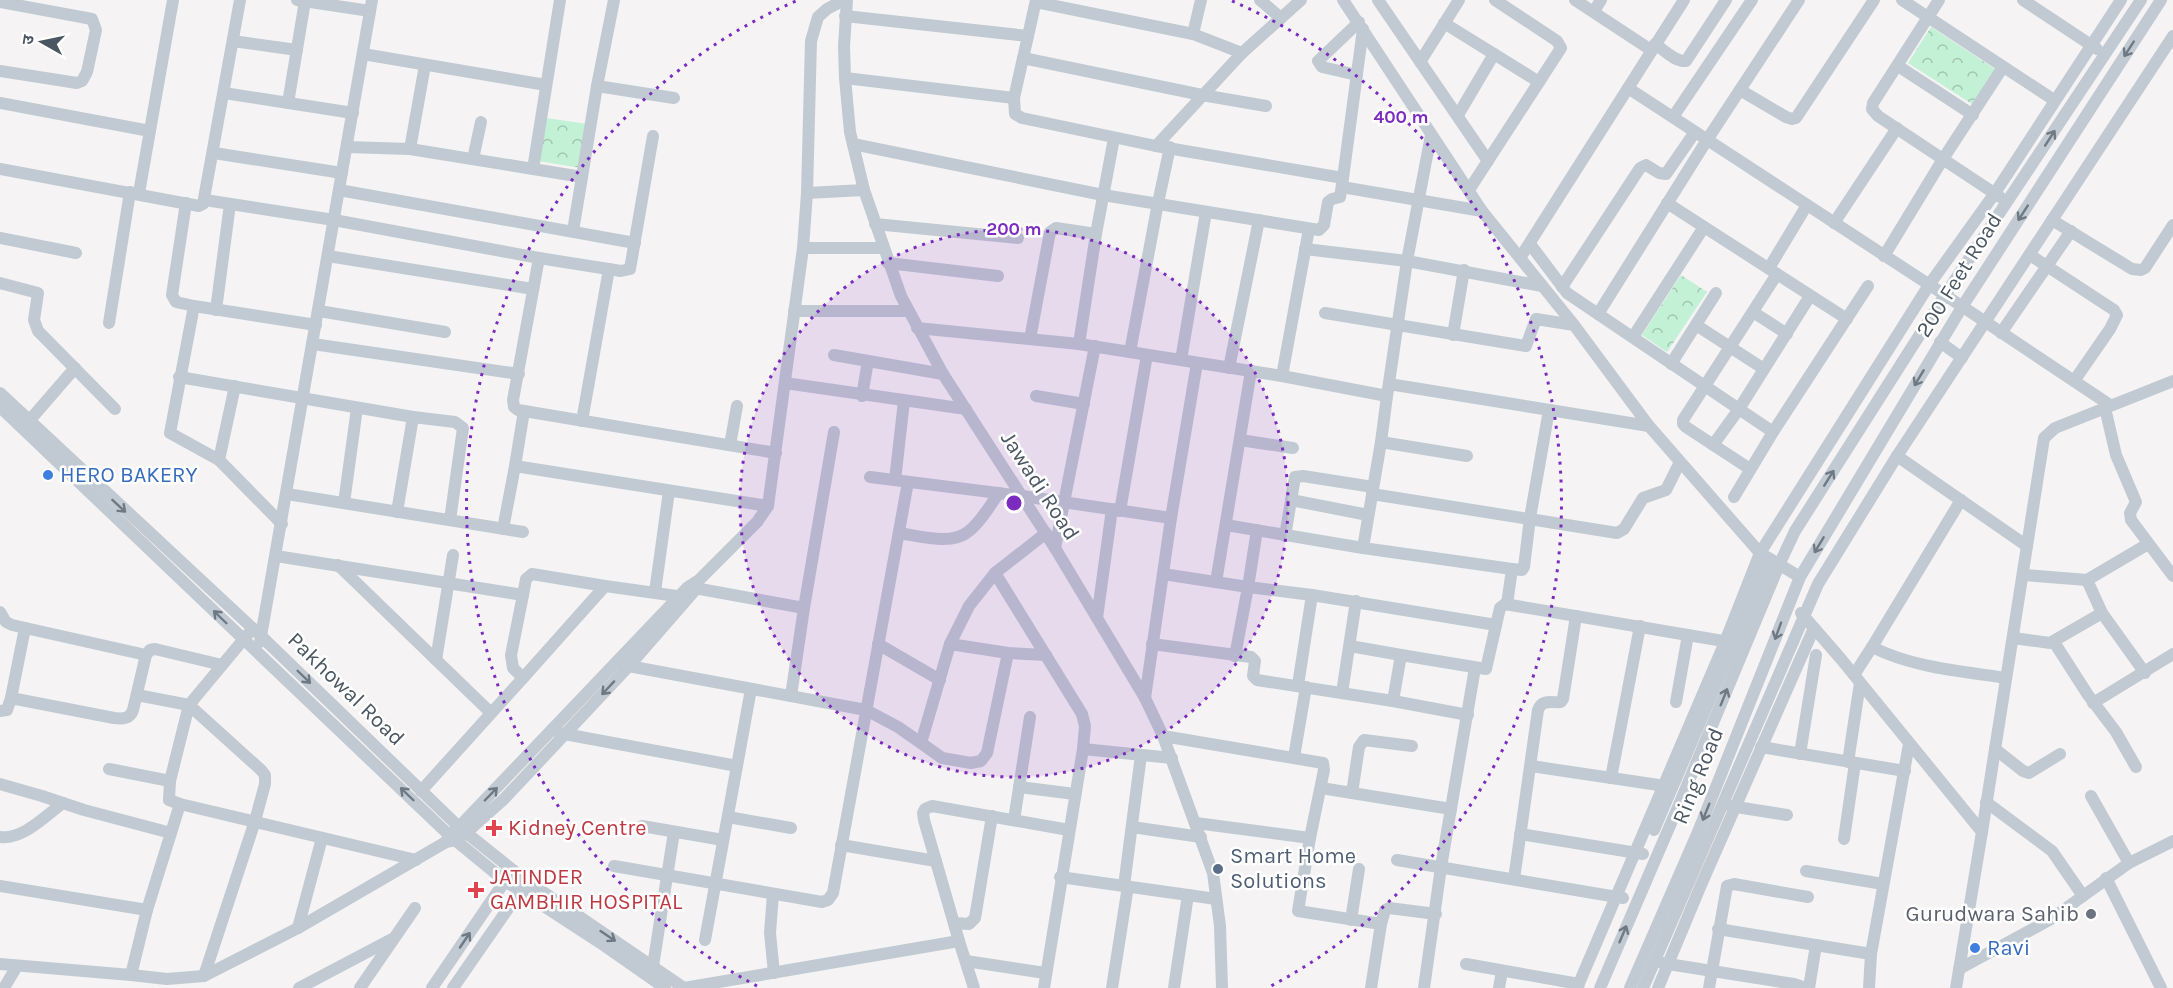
<svg xmlns="http://www.w3.org/2000/svg" width="2173" height="988" font-family="Karla,'Noto Sans Devanagari',sans-serif">
  <style>
    .forest { fill: url(#forest-crowns) }
    .lines { fill: none; stroke-linecap: round; stroke-linejoin: round }
    .minor { stroke: #c1cad2; stroke-width: 12 }
    .oneway { stroke: #6e7983 }
    .ring { fill: none; stroke: #7b2cbf; stroke-width: 3; stroke-dasharray: 3 6 }
    .shop-dot { fill: #3f7fe0; stroke: #fff; stroke-width: 2 }
    .health-dot { fill: #e0444e; stroke: #fff; stroke-width: 2 }
    .service-dot { fill: #5c6f8a; stroke: #fff; stroke-width: 2 }
    .worship-dot { fill: #6b7280; stroke: #fff; stroke-width: 2 }
    .labels { text-anchor: middle; dominant-baseline: central; stroke-width: 5; stroke-linejoin: round; paint-order: stroke }
    .street-label { font-size: 22px; fill: #4a5661; stroke: #fff }
    .shop-label { font-size: 22px; fill: #366cbe; stroke: #fff; text-anchor: start }
    .health-label { font-size: 22px; fill: #be3a42; stroke: #fff; text-anchor: start }
    .service-label { font-size: 22px; fill: #4e5e75; stroke: #fff; text-anchor: start }
    .worship-label { font-size: 22px; fill: #5b616d; stroke: #fff; text-anchor: end }
    .centre { fill: #7b2cbf; stroke: #fff; stroke-width: 3 }
    .ring-label { font-size: 18px; text-anchor: middle; font-weight: bold; fill: #7b2cbf; stroke: #fff; stroke-width: 5; stroke-linejoin: round; paint-order: stroke }
  </style>
  <defs>
    <pattern id="forest-crowns" width="20" height="18" patternUnits="userSpaceOnUse" patternTransform="scale(1.5)"><rect width="20" height="18" fill="#c3f1d5"/><path d="M2 6a3 3 0 1 1 6 0M12 15a3 3 0 1 1 6 0" fill="none" stroke="#a0c6b0"/></pattern>
  </defs>
  <rect width="100%" height="100%" fill="#f5f3f3"/>
  <g class="forest">
    <polygon points="1931,27 1995,69 1972,104 1908,63"/>
    <polygon points="546,118 588,124 581,168 538,161"/>
    <polygon points="1681,275 1707,292 1667,352 1642,335"/>
  </g>
  <g class="lines">
    <g class="minor">
      <polyline points="297,0 370,11"/>
      <polyline points="847,0 844,46 845,78 850,132 864,190 901,296 943,374 1055,548 1145,698 1163,736 1213,873 1220,926 1222,988"/>
      <polyline points="1260,0 1281,18"/>
      <polyline points="1343,0 1482,211 1574,325 1649,426 1760,553 1800,577"/>
      <polyline points="1378,0 1488,161"/>
      <polyline points="1575,0 1651,50"/>
      <polyline points="1902,0 2054,100"/>
      <polyline points="1939,0 1873,103 1872,109 1878,116 2000,197"/>
      <polyline points="2023,0 2097,49"/>
      <polyline points="0,2 92,19 96,30 87,72 82,81 77,83 0,71"/>
      <polyline points="1036,2 1193,34 1242,53"/>
      <polyline points="1594,11 1601,0"/>
      <polyline points="845,16 1028,36 1014,98"/>
      <polyline points="1444,23 1539,82"/>
      <polyline points="1193,34 1201,0"/>
      <polyline points="1028,36 1036,0"/>
      <polyline points="233,41 297,50"/>
      <path d="M1655,44C1664,50 1675,62 1686,61L1726,0"/>
      <polyline points="363,54 546,85"/>
      <polyline points="1023,58 1202,95 1266,106"/>
      <polyline points="1420,62 1459,0"/>
      <polyline points="1898,66 1973,115"/>
      <polyline points="1357,75 1322,67 1318,61 1359,22"/>
      <polyline points="845,78 1014,98 1015,114 1022,118 1156,146 1343,178 1363,29"/>
      <polyline points="597,86 674,98"/>
      <polyline points="1628,88 1945,295 2110,405"/>
      <polyline points="1740,90 1786,117 1792,119 1796,118 1874,0"/>
      <polyline points="224,93 353,113"/>
      <polyline points="0,103 150,131"/>
      <polyline points="288,103 305,1"/>
      <polyline points="1458,115 1494,54"/>
      <polyline points="1673,117 1752,0"/>
      <polyline points="653,136 630,269 621,271 539,258 513,400 514,407 518,410 776,453"/>
      <polyline points="853,144 1103,195 1319,230 1324,225 1328,202 1332,199 1340,197 1343,178"/>
      <polyline points="1156,146 1242,53 1301,0"/>
      <polyline points="347,147 410,149 582,177 597,86 614,0"/>
      <polyline points="410,149 425,65"/>
      <polyline points="214,153 342,173"/>
      <polyline points="473,159 481,122"/>
      <polyline points="0,169 199,206 203,204 240,0"/>
      <polyline points="533,169 560,0"/>
      <polyline points="1342,187 1482,211"/>
      <polyline points="339,190 635,243"/>
      <polyline points="1469,190 1561,48 1557,41 1495,0"/>
      <polyline points="139,193 173,0"/>
      <polyline points="807,193 864,190"/>
      <polyline points="205,200 334,220 539,258"/>
      <polyline points="186,203 172,295 176,302 194,306"/>
      <polyline points="1667,203 1847,319"/>
      <polyline points="2052,220 2132,269 2141,270 2145,268 2173,225"/>
      <polyline points="1834,223 1897,128"/>
      <polyline points="875,224 1018,238"/>
      <polyline points="573,231 582,177"/>
      <polyline points="0,238 76,253"/>
      <polyline points="1530,244 1567,293 1598,314"/>
      <polyline points="803,248 883,248"/>
      <polyline points="1305,249 1407,261 1542,286"/>
      <polyline points="2030,255 2114,310 2117,315 2110,329 2074,381"/>
      <polyline points="328,256 533,289"/>
      <polyline points="1884,256 1943,159 2003,67"/>
      <polyline points="1520,258 1684,0"/>
      <polyline points="888,263 998,276"/>
      <polyline points="1769,268 1807,205"/>
      <polyline points="0,283 38,293 34,320 38,331 115,409"/>
      <polyline points="1562,287 1640,168 1646,165 1659,173 1666,174 1695,132"/>
      <polyline points="216,310 230,204"/>
      <polyline points="319,311 445,332"/>
      <polyline points="794,311 908,311"/>
      <polyline points="1753,312 1787,334"/>
      <polyline points="1325,313 1526,346 1536,319 1574,325"/>
      <polyline points="109,323 130,192"/>
      <polyline points="1696,325 1764,369"/>
      <polyline points="917,328 1079,344 1282,376 1387,396 1407,261 1431,135"/>
      <polyline points="2001,333 2071,231"/>
      <polyline points="1453,335 1464,270"/>
      <polyline points="1633,337 1704,227"/>
      <polyline points="1030,339 1050,232 1056,228 1096,234"/>
      <polyline points="1940,342 1962,358"/>
      <polyline points="313,344 519,374"/>
      <polyline points="1079,344 1096,234 1114,138"/>
      <polyline points="1130,352 1158,203 1170,147"/>
      <polyline points="834,355 943,374"/>
      <polyline points="1181,360 1206,212"/>
      <polyline points="1671,364 1716,293"/>
      <polyline points="1229,368 1259,220"/>
      <polyline points="1282,376 1309,229"/>
      <polyline points="179,377 413,417 397,512"/>
      <polyline points="785,383 966,409"/>
      <polyline points="1389,384 1649,426"/>
      <polyline points="0,393 262,637 459,827 524,879 684,988"/>
      <polyline points="862,396 868,361"/>
      <polyline points="1036,396 1084,404"/>
      <polyline points="0,407 449,835 505,881 605,946 665,988"/>
      <polyline points="2105,408 2116,455 2136,502 2130,513 2131,520 2173,576"/>
      <polyline points="413,417 455,422 463,428 450,520"/>
      <polyline points="29,421 75,368"/>
      <polyline points="582,421 609,269"/>
      <polyline points="1773,432 1598,314 1707,140 1799,0"/>
      <polyline points="1240,440 1293,448"/>
      <polyline points="1381,442 1467,456"/>
      <polyline points="730,445 737,406"/>
      <polyline points="1713,445 1739,409 1810,296"/>
      <polyline points="1897,456 2027,546"/>
      <polyline points="219,460 235,386"/>
      <polyline points="515,466 524,411"/>
      <polyline points="1750,469 1686,427 1683,424 1683,420 1777,274"/>
      <polyline points="870,477 1022,496 1171,518 1197,363"/>
      <polyline points="895,480 904,401"/>
      <polyline points="287,494 523,532"/>
      <polyline points="1372,494 1617,533 1624,529 1643,498 1666,490 1680,462"/>
      <polyline points="1734,497 1773,432 1868,286"/>
      <polyline points="1291,500 1368,515"/>
      <polyline points="344,503 357,408"/>
      <polyline points="1120,511 1147,355"/>
      <polyline points="282,524 219,460 170,433 194,306 316,325"/>
      <polyline points="1226,525 1363,548 1381,442 1387,396"/>
      <polyline points="503,529 515,466 768,506"/>
      <polyline points="1257,530 1248,587 1312,595"/>
      <path d="M899,533C920,536 952,546 969,531C981,522 990,505 999,493"/>
      <polyline points="1046,533 995,573 1082,714 1085,726 1083,749"/>
      <polyline points="1285,536 1295,477 1303,476 1373,487"/>
      <polyline points="1055,548 1095,346"/>
      <polyline points="1363,548 1512,569 1507,604"/>
      <polyline points="276,556 523,595 511,655 513,668 523,678 421,791"/>
      <polyline points="338,565 491,713"/>
      <polyline points="1512,569 1522,570 1524,567 1530,518 1549,410"/>
      <polyline points="1163,574 1248,587 1235,656"/>
      <polyline points="2024,575 2087,580 2148,544"/>
      <polyline points="2087,580 2102,613 2145,673"/>
      <polyline points="1216,582 1251,371"/>
      <polyline points="689,587 804,608 791,696"/>
      <polyline points="655,592 669,491"/>
      <polyline points="523,595 526,579 532,574 605,586"/>
      <polyline points="804,608 834,432"/>
      <polyline points="0,612 6,622 12,625 146,655 150,650 155,649 222,665"/>
      <polyline points="1801,613 1841,659 1982,832 1956,988"/>
      <polyline points="1097,618 1112,509"/>
      <polyline points="248,634 189,705 170,781 169,800 180,804 416,860"/>
      <polyline points="2013,638 2050,643 2102,613"/>
      <polyline points="260,642 372,0"/>
      <polyline points="2054,642 2088,695 2116,732 2136,767"/>
      <polyline points="878,644 940,680"/>
      <polyline points="950,644 969,606 995,573"/>
      <polyline points="1152,644 1251,657 1255,661 1253,676 1257,680 1393,701 1401,655 1486,669 1500,608 1505,604 1735,643"/>
      <polyline points="1350,646 1401,655"/>
      <polyline points="1872,647 1961,500"/>
      <polyline points="436,660 453,555"/>
      <polyline points="623,665 866,710 898,727 921,743 950,644 1008,653 1046,655"/>
      <path d="M1854,675L1872,647C1914,668 1961,671 2006,678"/>
      <polyline points="523,678 605,586 684,597"/>
      <polyline points="1298,685 1312,595 1496,625"/>
      <polyline points="1342,693 1356,601"/>
      <polyline points="137,695 189,705 261,770 265,775 265,784 255,821 204,976"/>
      <polyline points="11,698 25,628"/>
      <polyline points="1145,698 1171,518"/>
      <polyline points="1393,701 1468,715"/>
      <polyline points="1676,702 1688,635"/>
      <polyline points="2093,703 2173,654"/>
      <path d="M0,711L7,710L11,698L114,718C123,719 130,719 133,710L146,655"/>
      <polyline points="559,733 737,766 705,940"/>
      <polyline points="1163,736 1323,763 1324,770 1310,838"/>
      <polyline points="921,743 942,758 971,763 981,761 987,753 1008,653"/>
      <polyline points="1761,747 1905,771"/>
      <polyline points="1995,749 2023,771 2029,773 2060,754"/>
      <polyline points="1800,754 1816,655"/>
      <polyline points="1294,757 1306,687"/>
      <polyline points="1848,762 1860,683"/>
      <polyline points="737,766 751,689"/>
      <polyline points="1531,766 1672,787"/>
      <polyline points="109,769 170,781"/>
      <polyline points="1611,778 1640,626"/>
      <polyline points="0,784 42,796 84,810 171,833"/>
      <polyline points="1019,787 1075,794"/>
      <polyline points="1321,788 1451,809"/>
      <polyline points="1352,793 1359,747 1364,740 1412,746"/>
      <polyline points="2091,796 2129,863"/>
      <polyline points="1986,802 2052,851 2083,896"/>
      <polyline points="1730,806 1787,815"/>
      <polyline points="728,817 791,828"/>
      <polyline points="1014,820 1030,717"/>
      <polyline points="1196,823 1310,838 1298,911 1381,924 1371,988"/>
      <polyline points="642,826 723,840"/>
      <polyline points="1132,827 1201,837"/>
      <polyline points="1654,830 1770,559"/>
      <polyline points="1982,832 2044,438 2055,428 2173,381"/>
      <polyline points="1520,834 1643,854"/>
      <path d="M0,837C23,840 45,816 63,803"/>
      <polyline points="1844,839 1855,763"/>
      <polyline points="446,842 449,835 459,827 688,587 699,580 757,522 768,506 803,248 807,193 811,41 818,17 827,9 844,0"/>
      <polyline points="841,845 936,861"/>
      <polyline points="1397,860 1623,898"/>
      <polyline points="614,866 822,902 828,900 833,893 908,482"/>
      <polyline points="1806,871 1883,884"/>
      <polyline points="1060,877 1124,886 1141,755"/>
      <polyline points="2106,878 2161,988"/>
      <path d="M1514,879L1538,710C1542,699 1551,703 1561,702L1563,699L1576,616"/>
      <polyline points="0,886 147,910"/>
      <polyline points="1124,886 1188,895 1174,988"/>
      <polyline points="773,894 770,933 774,973"/>
      <polyline points="1188,895 1216,899"/>
      <polyline points="1351,920 1359,869"/>
      <polyline points="954,923 969,924 975,918 992,816"/>
      <polyline points="1381,924 1385,910 1389,908 1436,914"/>
      <polyline points="298,928 322,838"/>
      <polyline points="1718,929 1871,954"/>
      <polyline points="959,941 924,820 923,813 925,809 932,806 1069,830"/>
      <polyline points="966,961 1045,973"/>
      <polyline points="1662,963 1794,984 1805,988"/>
      <polyline points="0,964 131,975 147,910 180,804"/>
      <polyline points="1466,964 1579,984"/>
      <polyline points="653,966 674,832"/>
      <polyline points="1959,969 2051,919 2129,863 2173,841"/>
      <polyline points="131,975 167,979 204,976 298,928 446,842 456,840 467,832 504,799 629,666 696,589"/>
      <polyline points="4,988 17,966"/>
      <polyline points="299,988 392,939"/>
      <polyline points="360,988 415,908"/>
      <polyline points="432,988 509,875"/>
      <polyline points="453,988 523,887"/>
      <polyline points="684,988 959,941 974,988"/>
      <polyline points="1044,988 1083,749 1172,758"/>
      <polyline points="1112,988 1128,886"/>
      <polyline points="1424,988 1441,867 1475,668"/>
      <polyline points="1499,988 1502,971"/>
      <polyline points="1577,988 1725,642 1760,553 1929,285 1995,193 2121,0"/>
      <polyline points="1600,988 1678,807 1779,565 1795,531 1945,295 2141,0"/>
      <polyline points="1630,988 1698,832 1800,577 1962,307 2161,0"/>
      <polyline points="1643,988 1818,584 1897,456 2173,36"/>
      <polyline points="1658,988 1701,885 1814,628"/>
      <polyline points="1709,988 1727,886 1734,884 1808,897"/>
      <polyline points="1809,988 1816,945"/>
      <polyline points="1869,988 1871,954 1909,744"/>
    </g>
  </g>
  <defs><path id="oneway-shaft" d="M-6 0H5M1.5-3L5.5 0L1.5 3" fill="none" stroke-width="1.6" stroke-linecap="round" stroke-linejoin="round" transform="scale(1.5)"/></defs>
  <g class="oneway">
    <use href="#oneway-shaft" transform="translate(2129 49) rotate(123)"/>
    <use href="#oneway-shaft" transform="translate(2050 138) rotate(-57)"/>
    <use href="#oneway-shaft" transform="translate(2023 213) rotate(123)"/>
    <use href="#oneway-shaft" transform="translate(1919 378) rotate(121)"/>
    <use href="#oneway-shaft" transform="translate(1829 478) rotate(-58)"/>
    <use href="#oneway-shaft" transform="translate(119 506) rotate(43)"/>
    <use href="#oneway-shaft" transform="translate(1819 545) rotate(121)"/>
    <use href="#oneway-shaft" transform="translate(220 617) rotate(-136)"/>
    <use href="#oneway-shaft" transform="translate(1778 631) rotate(110)"/>
    <use href="#oneway-shaft" transform="translate(304 677) rotate(44)"/>
    <use href="#oneway-shaft" transform="translate(608 688) rotate(133)"/>
    <use href="#oneway-shaft" transform="translate(1724 697) rotate(-68)"/>
    <use href="#oneway-shaft" transform="translate(407 794) rotate(-136)"/>
    <use href="#oneway-shaft" transform="translate(491 794) rotate(-46)"/>
    <use href="#oneway-shaft" transform="translate(1706 812) rotate(112)"/>
    <use href="#oneway-shaft" transform="translate(1623 934) rotate(-67)"/>
    <use href="#oneway-shaft" transform="translate(608 936) rotate(34)"/>
    <use href="#oneway-shaft" transform="translate(465 940) rotate(-56)"/>
  </g>
  <circle cx="1014" cy="503" r="274" fill="#7b2cbf" fill-opacity=".12"/>
  <g class="ring">
    <circle cx="1014" cy="503" r="274"/>
    <path d="M757 986A547 547 0 0 1 796 1M1232 1A547 547 0 0 1 1271 986"/>
  </g>
  <g class="shop-dot">
    <circle cx="48" cy="475" r="6"/>
    <circle cx="1975" cy="948" r="6"/>
  </g>
  <g class="health-dot">
    <path d="M491 819h6v6h6v6h-6v6h-6v-6h-6v-6h6z"/>
    <path d="M473 881h6v6h6v6h-6v6h-6v-6h-6v-6h6z"/>
  </g>
  <circle class="service-dot" cx="1218" cy="869" r="6"/>
  <circle class="worship-dot" cx="2091" cy="914" r="6"/>
  <g class="labels">
    <g class="street-label">
      <text transform="translate(1959 275) rotate(-58)">200 Feet Road</text>
      <text transform="translate(1040 486) rotate(57)">Jawadi Road</text>
      <text transform="translate(346 689) rotate(44)">Pakhowal Road</text>
      <text transform="translate(1698 776) rotate(-68)">Ring Road</text>
    </g>
    <g class="shop-label">
      <text x="60" y="475">HERO BAKERY</text>
      <text x="1987" y="948">Ravi</text>
    </g>
    <g class="health-label">
      <text x="508" y="828">Kidney Centre</text>
      <text x="490" y="877">JATINDER<tspan x="490" dy="25">GAMBHIR HOSPITAL</tspan></text>
    </g>
    <g class="service-label">
      <text x="1230" y="856">Smart Home<tspan x="1230" dy="25">Solutions</tspan></text>
    </g>
    <g class="worship-label">
      <text x="2079" y="914">Gurudwara Sahib</text>
    </g>
  </g>
  <circle cx="1014" cy="503" r="9" class="centre"/>
  <g class="ring-label">
    <text x="1401" y="123">400 m</text>
    <text x="1014" y="235">200 m</text>
  </g>
  <g transform="translate(42 42) rotate(279)" stroke="#ffffff" stroke-width="4.5" paint-order="stroke">
  <path d="M0-4.5L10 22L0 15L-10 22Z" fill="#4a5661"/>
  <text y="-9" font-size="16" font-weight="bold" text-anchor="middle" fill="#4a5661">उ</text>
  </g>
</svg>
